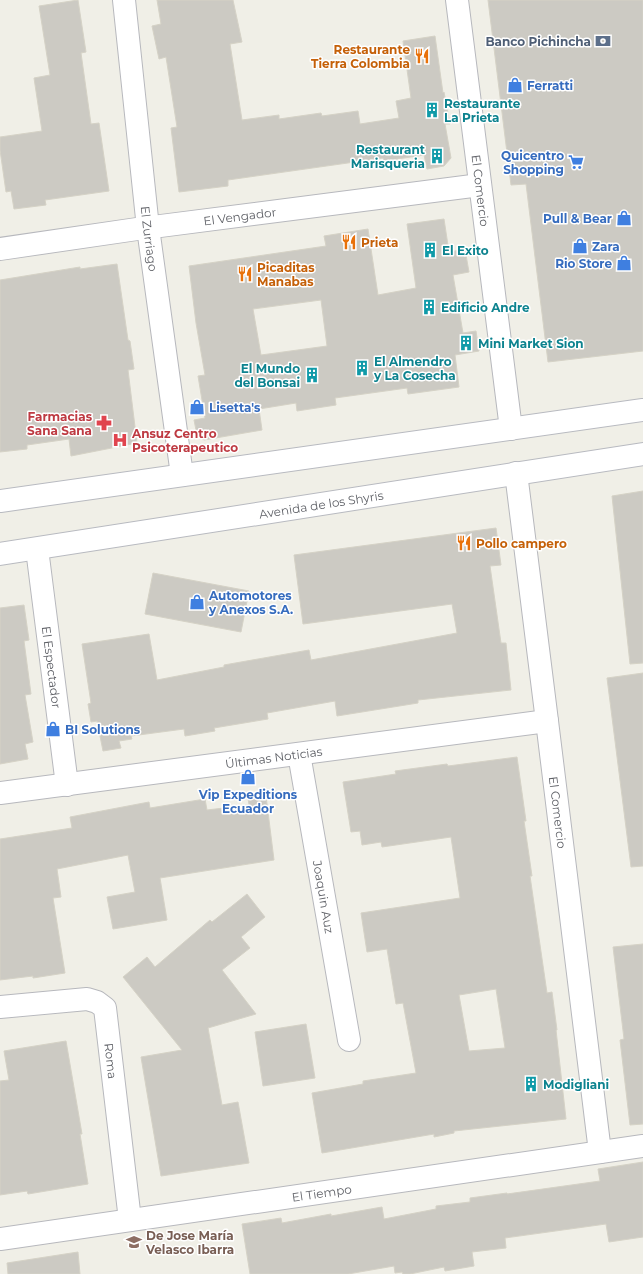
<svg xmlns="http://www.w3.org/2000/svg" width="643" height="1274" font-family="Montserrat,sans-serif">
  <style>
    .building { fill: #cccac3; stroke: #d5d2c6; fill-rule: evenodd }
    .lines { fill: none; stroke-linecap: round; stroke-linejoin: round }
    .minor-casing { stroke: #b7b8bd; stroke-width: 24 }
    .secondary-casing { stroke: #b8bac0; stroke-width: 24 }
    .minor { stroke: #fff; stroke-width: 22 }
    .secondary { stroke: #fff; stroke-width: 22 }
    .labels { text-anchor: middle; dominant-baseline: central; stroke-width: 3; stroke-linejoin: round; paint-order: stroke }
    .service-label { font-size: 12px; font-weight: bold; fill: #4e5e75; stroke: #fff; text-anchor: end }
    .food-label { font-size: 12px; font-weight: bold; fill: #c56008; stroke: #fff; text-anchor: start }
    .shop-label { font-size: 12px; font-weight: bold; fill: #366cbe; stroke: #fff; text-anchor: start }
    .culture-label { font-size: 12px; font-weight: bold; fill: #0d838f; stroke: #fff; text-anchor: start }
    .street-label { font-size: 12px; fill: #5f6167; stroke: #fff }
    .health-label { font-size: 12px; font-weight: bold; fill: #be3a42; stroke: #fff; text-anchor: end }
    .education-label { font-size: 12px; font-weight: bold; fill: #785e54; stroke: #fff; text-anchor: start }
  </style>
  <rect width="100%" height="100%" fill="#f0efe7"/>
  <g class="building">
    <polygon points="78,0 86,52 81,53 91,124 99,123 109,191 45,200 46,205 14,209 11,191 6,192 0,150 0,137 42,131 34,78 50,75 39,6"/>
    <polygon points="157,0 233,0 242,42 230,44 242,120 279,115 279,119 321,113 322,116 358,111 360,124 399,118 396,101 411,98 403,41 435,36 443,93 444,92 450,124 445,124 451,158 444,166 427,169 424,155 384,161 383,158 228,180 228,186 179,192 171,128 177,127 166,57 159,59 152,26 161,24"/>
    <polygon points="488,0 643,0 643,351 548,362 526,184 511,185"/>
    <path d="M444,219L449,252L465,249L469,272L453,275L463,333L476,331L479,351L455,355L459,387L408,394L407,388L335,398L336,405L297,411L296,403L259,409L262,430L204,440L197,435L194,420L205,418L198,376L205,375L196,323L189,266L326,246L324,236L368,229L378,295L416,288L407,224ZM321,300L327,346L261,355L253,309Z"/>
    <polygon points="117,264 128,340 130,341 134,369 128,370 137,443 71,456 69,439 27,445 27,449 0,452 0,280 80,267 80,269"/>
    <polygon points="643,491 643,663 630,664 612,496"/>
    <polygon points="496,528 501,565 490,566 501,643 506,643 511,690 418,700 418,703 337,716 335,701 267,713 268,719 214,728 215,731 185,736 184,729 131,736 132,739 119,741 121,748 103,751 97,721 91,722 88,704 91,703 82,644 149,634 157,680 224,667 224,665 309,650 311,660 457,633 452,604 303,624 294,555"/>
    <polygon points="153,573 249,591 241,632 145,614"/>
    <polygon points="24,605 29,640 24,641 31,694 25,695 33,742 25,744 28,759 0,764 0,608"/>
    <polygon points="643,673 643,866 631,867 607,678"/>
    <path d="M517,757L526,821H524L532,876H530L547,993L552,992L557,1030H556L566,1119L454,1131V1133L434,1137V1134L322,1153L312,1093L363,1084V1081L416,1073L403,1003L396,1004L387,949L367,952L361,913L460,898L451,837L382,847L381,842L362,845L360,831L351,832L343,782L396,774L395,771L447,764L448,766ZM496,989L505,1048L469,1051L459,995Z"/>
    <polygon points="266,796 274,860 160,878 167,920 113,929 107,897 135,892 128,855 57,869 61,897 53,898 65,973 33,978 33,976 0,980 0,839 72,828 70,817 149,802 150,808 205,799 207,810 249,805 248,798"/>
    <polygon points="247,894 265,917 241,937 250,948 222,970 256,1014 208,1028 222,1105 238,1102 249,1163 161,1176 141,1057 182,1050 123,977 147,957 155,967 210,920 212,922"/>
    <polygon points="643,944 643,1124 630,1125 620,1040 624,1039 613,947"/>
    <polygon points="306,1024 315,1078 263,1086 255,1032"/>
    <polygon points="66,1041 82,1134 80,1134 88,1184 28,1194 27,1191 0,1195 0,1081 9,1080 4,1051"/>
    <polygon points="643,1162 643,1237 609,1242 606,1224 505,1238 506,1248 472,1252 474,1266 445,1271 444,1267 410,1274 403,1274 402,1272 395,1273 394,1266 348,1274 250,1274 242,1224 281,1218 282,1223 331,1214 331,1216 382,1207 384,1219 436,1209 436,1206 470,1202 470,1198 507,1193 507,1194 600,1181 598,1169"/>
    <polygon points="78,1252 80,1274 8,1274 7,1263"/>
  </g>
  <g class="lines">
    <defs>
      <g id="minor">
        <path id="s1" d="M124,0L148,228L182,475"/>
        <path id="s2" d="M457,0L511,429"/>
        <path id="s3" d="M0,249L137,229L480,185"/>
        <path id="s4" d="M516,473L547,721L600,1152"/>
        <path id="s5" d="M37,549L67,785"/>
        <path id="s6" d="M299,754L349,1040"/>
        <path id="s7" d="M0,793L547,721"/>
        <path id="s8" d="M0,1007L87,999L97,1002L105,1008L130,1220"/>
        <path id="s9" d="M0,1239L643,1146"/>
      </g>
      <g id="secondary">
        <polyline points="0,501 643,410"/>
        <path id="s10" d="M0,554L643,454"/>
      </g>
    </defs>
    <use href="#minor" class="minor-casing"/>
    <use href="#secondary" class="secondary-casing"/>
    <use href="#minor" class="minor"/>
    <use href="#secondary" class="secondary"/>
  </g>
  <defs>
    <symbol id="bank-bare" viewBox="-9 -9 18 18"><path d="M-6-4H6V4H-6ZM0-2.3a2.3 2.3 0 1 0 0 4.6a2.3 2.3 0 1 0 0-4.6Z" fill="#5c6f8a" stroke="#fff" stroke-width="2.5" paint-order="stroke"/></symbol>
    <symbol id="restaurant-bare" viewBox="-9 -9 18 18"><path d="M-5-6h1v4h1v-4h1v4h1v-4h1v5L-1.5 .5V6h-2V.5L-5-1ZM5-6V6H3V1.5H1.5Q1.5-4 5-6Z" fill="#e8710a" stroke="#fff" stroke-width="2.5" paint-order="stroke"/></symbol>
    <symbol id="shop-bare" viewBox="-9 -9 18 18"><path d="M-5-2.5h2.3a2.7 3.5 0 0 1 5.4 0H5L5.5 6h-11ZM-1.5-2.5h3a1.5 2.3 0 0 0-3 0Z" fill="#3f7fe0" stroke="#fff" stroke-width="2.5" paint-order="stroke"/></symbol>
    <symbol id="building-bare" viewBox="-9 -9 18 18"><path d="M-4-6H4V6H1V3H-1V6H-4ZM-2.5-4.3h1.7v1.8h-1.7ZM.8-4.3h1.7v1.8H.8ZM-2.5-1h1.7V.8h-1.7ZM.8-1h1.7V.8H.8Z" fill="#0f9aa8" stroke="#fff" stroke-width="2.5" paint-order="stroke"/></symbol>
    <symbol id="supermarket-bare" viewBox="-9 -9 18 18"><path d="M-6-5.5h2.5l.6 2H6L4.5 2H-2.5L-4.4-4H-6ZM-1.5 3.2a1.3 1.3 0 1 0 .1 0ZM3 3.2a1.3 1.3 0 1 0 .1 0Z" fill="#3f7fe0" stroke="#fff" stroke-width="2.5" paint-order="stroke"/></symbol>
    <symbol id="pharmacy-bare" viewBox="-9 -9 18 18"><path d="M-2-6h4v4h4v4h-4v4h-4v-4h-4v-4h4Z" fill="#e0444e" stroke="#fff" stroke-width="2.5" paint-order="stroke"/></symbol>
    <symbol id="hospital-bare" viewBox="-9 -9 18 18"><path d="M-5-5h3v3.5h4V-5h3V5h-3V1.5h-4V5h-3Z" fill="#e0444e" stroke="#fff" stroke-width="2.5" paint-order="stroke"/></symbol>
    <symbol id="school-bare" viewBox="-9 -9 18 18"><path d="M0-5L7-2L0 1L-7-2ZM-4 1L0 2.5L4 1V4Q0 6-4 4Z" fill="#8d6e63" stroke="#fff" stroke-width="2.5" paint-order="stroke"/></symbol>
  </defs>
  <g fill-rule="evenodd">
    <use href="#bank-bare" x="592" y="30" width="22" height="22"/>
    <use href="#restaurant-bare" x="411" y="45" width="22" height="22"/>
    <use href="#shop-bare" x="504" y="74" width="22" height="22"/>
    <use href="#building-bare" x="421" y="99" width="22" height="22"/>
    <use href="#building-bare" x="426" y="145" width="22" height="22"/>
    <use href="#supermarket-bare" x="565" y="151" width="22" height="22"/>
    <use href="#shop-bare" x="613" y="207" width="22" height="22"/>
    <use href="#restaurant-bare" x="338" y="231" width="22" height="22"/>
    <use href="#shop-bare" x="569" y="235" width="22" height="22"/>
    <use href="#building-bare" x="419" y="239" width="22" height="22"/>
    <use href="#shop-bare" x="613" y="252" width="22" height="22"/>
    <use href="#restaurant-bare" x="234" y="263" width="22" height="22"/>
    <use href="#building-bare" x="418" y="296" width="22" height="22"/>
    <use href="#building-bare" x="455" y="332" width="22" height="22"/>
    <use href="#building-bare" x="351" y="357" width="22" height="22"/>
    <use href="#building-bare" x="301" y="364" width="22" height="22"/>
    <use href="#shop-bare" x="186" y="396" width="22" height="22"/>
    <use href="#pharmacy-bare" x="93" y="412" width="22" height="22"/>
    <use href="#hospital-bare" x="109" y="429" width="22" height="22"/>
    <use href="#restaurant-bare" x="453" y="532" width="22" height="22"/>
    <use href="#shop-bare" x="186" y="591" width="22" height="22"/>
    <use href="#shop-bare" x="42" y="718" width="22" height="22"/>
    <use href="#shop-bare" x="237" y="766" width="22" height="22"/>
    <use href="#building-bare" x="520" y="1073" width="22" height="22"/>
    <use href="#school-bare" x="123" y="1231" width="22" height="22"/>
  </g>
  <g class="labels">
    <g class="service-label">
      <text x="591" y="41">Banco Pichincha</text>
    </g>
    <g class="food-label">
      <text x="410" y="49" text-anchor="end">Restaurante<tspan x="410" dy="14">Tierra Colombia</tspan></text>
      <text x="361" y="242">Prieta</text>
      <text x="257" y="267">Picaditas<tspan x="257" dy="14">Manabas</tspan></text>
      <text x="476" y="543">Pollo campero</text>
    </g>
    <g class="shop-label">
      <text x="527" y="85">Ferratti</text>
      <text x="564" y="155" text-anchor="end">Quicentro<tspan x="564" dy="14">Shopping</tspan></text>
      <text x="612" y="218" text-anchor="end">Pull &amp; Bear</text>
      <text x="592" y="246">Zara</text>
      <text x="612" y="263" text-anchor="end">Rio Store</text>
      <text x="209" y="407">Lisetta's</text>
      <text x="209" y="595">Automotores<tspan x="209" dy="14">y Anexos S.A.</tspan></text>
      <text x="65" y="729">BI Solutions</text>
      <text x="248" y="794" text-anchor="middle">Vip Expeditions<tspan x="248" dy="14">Ecuador</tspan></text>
    </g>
    <g class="culture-label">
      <text x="444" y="103">Restaurante<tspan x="444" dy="14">La Prieta</tspan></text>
      <text x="425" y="149" text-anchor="end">Restaurant<tspan x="425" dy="14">Marisqueria</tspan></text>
      <text x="442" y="250">El Exito</text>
      <text x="441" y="307">Edificio Andre</text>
      <text x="478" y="343">Mini Market Sion</text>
      <text x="374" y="361">El Almendro<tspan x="374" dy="14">y La Cosecha</tspan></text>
      <text x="300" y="368" text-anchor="end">El Mundo<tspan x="300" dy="14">del Bonsai</tspan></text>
      <text x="543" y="1084">Modigliani</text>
    </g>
    <g class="street-label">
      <text stroke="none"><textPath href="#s2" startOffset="192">El Comercio</textPath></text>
      <text stroke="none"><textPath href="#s3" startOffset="242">El Vengador</textPath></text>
      <text stroke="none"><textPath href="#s1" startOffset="240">El Zurriago</textPath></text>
      <text stroke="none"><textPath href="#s10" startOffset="325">Avenida de los Shyris</textPath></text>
      <text stroke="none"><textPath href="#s5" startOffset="119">El Espectador</textPath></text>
      <text stroke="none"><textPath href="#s7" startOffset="276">Últimas Noticias</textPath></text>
      <text stroke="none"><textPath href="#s4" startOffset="342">El Comercio</textPath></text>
      <text stroke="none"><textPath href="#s6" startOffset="145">Joaquin Auz</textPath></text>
      <text stroke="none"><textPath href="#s8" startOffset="161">Roma</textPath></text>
      <text stroke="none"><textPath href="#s9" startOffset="325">El Tiempo</textPath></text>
    </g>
    <g class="health-label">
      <text x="92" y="416">Farmacias<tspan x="92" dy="14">Sana Sana</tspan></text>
      <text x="132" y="433" text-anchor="start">Ansuz Centro<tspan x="132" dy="14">Psicoterapeutico</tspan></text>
    </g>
    <g class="education-label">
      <text x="146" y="1235">De Jose María<tspan x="146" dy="14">Velasco Ibarra</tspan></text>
    </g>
  </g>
</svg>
